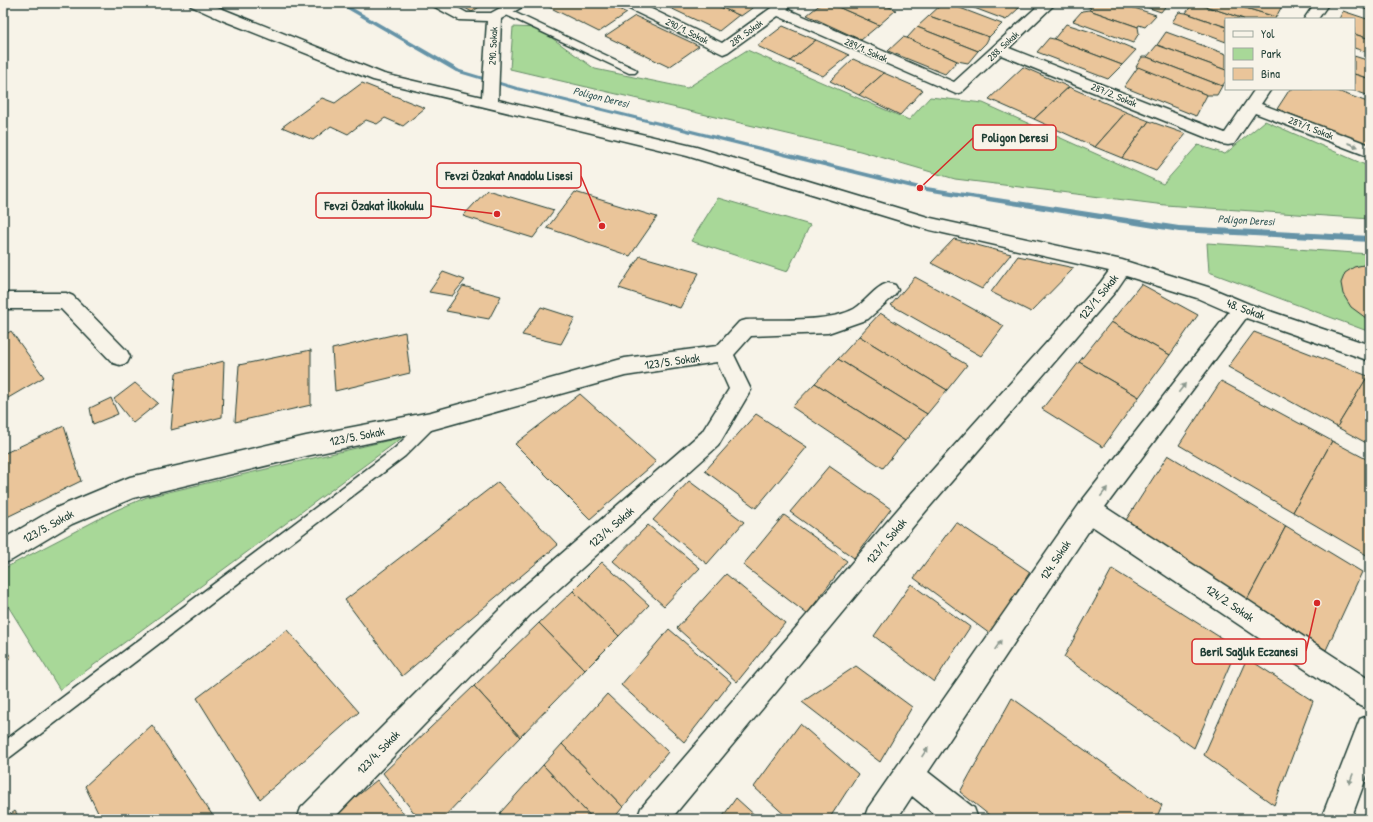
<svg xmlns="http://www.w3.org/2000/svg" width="1373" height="822" font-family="'Patrick Hand',sans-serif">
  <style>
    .green { fill: #a8d898; stroke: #648a66 }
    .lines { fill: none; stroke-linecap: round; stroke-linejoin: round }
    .stream { fill: #6593a7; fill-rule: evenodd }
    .building { fill: #eac59a; stroke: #1f3d34 }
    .lane-casing { stroke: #1f3d34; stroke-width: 3 }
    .street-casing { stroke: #1f3d34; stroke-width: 3 }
    .primary-casing { stroke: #1f3d34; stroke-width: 3 }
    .lane { fill: #f7f3e8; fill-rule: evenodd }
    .street { fill: #f7f3e8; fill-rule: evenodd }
    .primary { fill: #f7f3e8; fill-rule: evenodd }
    .oneway { fill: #8b988e }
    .labels { text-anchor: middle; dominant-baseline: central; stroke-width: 3; stroke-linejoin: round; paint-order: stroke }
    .far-street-label { font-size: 10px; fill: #1f3d34; stroke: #f7f3e8 }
    .far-water-label { font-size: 11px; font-style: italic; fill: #365a5a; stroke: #f7f3e8 }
    .street-label { font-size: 12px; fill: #1f3d34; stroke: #f7f3e8 }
    .leader { fill: none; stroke: #d62828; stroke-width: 1.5 }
    .callout-dot { fill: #d62828; stroke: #f7f3e8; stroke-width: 1.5 }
    .callout { fill: #f7f3e8; stroke: #d62828; stroke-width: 1.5 }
    .callout-label { font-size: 13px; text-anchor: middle; font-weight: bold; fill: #1f3d34 }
  </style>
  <rect width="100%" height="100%" fill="#f7f3e8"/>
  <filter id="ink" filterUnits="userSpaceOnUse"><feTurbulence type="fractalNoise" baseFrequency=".025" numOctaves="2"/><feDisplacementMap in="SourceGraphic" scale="8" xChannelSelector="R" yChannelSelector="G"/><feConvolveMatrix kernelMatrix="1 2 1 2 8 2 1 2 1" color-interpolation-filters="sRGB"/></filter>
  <g filter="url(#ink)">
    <g class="green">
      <polygon points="513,27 538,28 595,69 687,88 747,50 909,120 930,97 983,103 1163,184 1198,145 1225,154 1265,121 1370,167 1370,219 1165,205 955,179 860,151 510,69"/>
      <polygon points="718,198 810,225 787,272 691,241"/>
      <polygon points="1207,243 1370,254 1370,332 1209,272"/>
      <polygon points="403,437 60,690 3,598 3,569 114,511 147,497"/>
    </g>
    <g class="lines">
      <polygon class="stream" points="337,3 344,3 460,70 517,87 920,186 1179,226 1370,236 1370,242 1179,232 920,190 513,89 456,72"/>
    </g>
    <g class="building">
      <polygon points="456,3 485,3 472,12"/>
      <polygon points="549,3 605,3 627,13 599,32 545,5"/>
      <polygon points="667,3 711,3 739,15 719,31 664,5"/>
      <polygon points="711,3 749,3 755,6 741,16"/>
      <polygon points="822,3 829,3 879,25 861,40 807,15"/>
      <polygon points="829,3 880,3 896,10 879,25"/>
      <polygon points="943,3 947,3 1002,24 989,37 929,16"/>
      <polygon points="961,3 1007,3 1019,8 1006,20"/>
      <polygon points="1007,3 1024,3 1019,8"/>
      <polygon points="1090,3 1119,3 1156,15 1145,27 1139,25 1138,27 1089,10 1091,8 1087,6"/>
      <polygon points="1135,3 1168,3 1161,12"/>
      <polygon points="1193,3 1196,3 1244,19 1226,19 1226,27 1186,13"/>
      <polygon points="1196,3 1229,3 1276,17 1275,19 1244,19"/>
      <polygon points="1229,3 1271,3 1282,6 1276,17"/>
      <polygon points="1346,3 1370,3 1370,11"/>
      <polygon points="1089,10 1138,27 1139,33 1133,43 1073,21 1082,11"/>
      <polygon points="1343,11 1370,20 1370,39 1354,34 1354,19 1339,19"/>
      <polygon points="1179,12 1186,13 1226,27 1226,42 1172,22"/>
      <polygon points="635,16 699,46 669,67 605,36"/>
      <polygon points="929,16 989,37 986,43 978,51 917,27"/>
      <polygon points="1066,24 1101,35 1136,50 1122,65 1054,39"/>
      <polygon points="783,26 816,40 790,61 757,46"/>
      <polygon points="917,27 978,51 968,63 957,61 907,38"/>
      <polygon points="1166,32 1226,54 1226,70 1157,45"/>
      <polygon points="1354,34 1370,39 1370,53 1354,48"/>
      <polygon points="903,37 907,38 957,61 945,74 888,51"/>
      <polygon points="1049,38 1054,39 1122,65 1108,79 1037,52"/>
      <polygon points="816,40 849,55 823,76 790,61"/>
      <polygon points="1157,45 1226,70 1226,81 1222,86 1147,57"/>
      <polygon points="1354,56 1370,61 1370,79 1354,74"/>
      <polygon points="1142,57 1147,57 1222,86 1217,95 1207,95 1136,67"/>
      <polygon points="853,59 884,73 859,95 830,81"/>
      <polygon points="1023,67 1069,87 1034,119 989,99"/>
      <polygon points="1138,67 1207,95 1196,116 1124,87"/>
      <polygon points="884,73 923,90 900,115 859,95"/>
      <polygon points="1354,74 1370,79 1370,96 1349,89 1354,89"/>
      <polygon points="362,83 425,108 403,126 385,118 377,124 366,120 348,134 331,126 313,140 282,127 322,98 335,103"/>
      <polygon points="1069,87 1126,112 1095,147 1034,119"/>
      <polygon points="1290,89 1332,89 1370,103 1370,141 1368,144 1277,109"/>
      <polygon points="1126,112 1149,121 1122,158 1095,147"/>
      <polygon points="1149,121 1186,134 1156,171 1122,158"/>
      <polygon points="487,190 554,210 533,238 463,216"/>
      <polygon points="575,192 657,217 630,256 547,228"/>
      <polygon points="954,239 1011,254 982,289 931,263"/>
      <polygon points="640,256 699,273 680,308 619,288"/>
      <polygon points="1018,256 1074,268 1031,312 991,292"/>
      <polygon points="1368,264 1370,264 1370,321 1351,307 1343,294 1341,283 1345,273 1354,267"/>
      <polygon points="443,272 465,280 452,296 429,292"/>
      <polygon points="915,277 1004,326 981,356 891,305"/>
      <polygon points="1141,284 1198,315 1170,355 1111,322"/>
      <polygon points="463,286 501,296 489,319 446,311"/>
      <polygon points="541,307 575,318 561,344 522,335"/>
      <polygon points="880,313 967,365 947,390 859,336"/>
      <polygon points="1111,322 1170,355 1139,397 1079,362"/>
      <polygon points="11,331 44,377 3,401 3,336"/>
      <polygon points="405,332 410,373 335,391 332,349"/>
      <polygon points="1254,332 1368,376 1337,427 1228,367"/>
      <polygon points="859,336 947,390 927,414 838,359"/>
      <polygon points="311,350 311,405 235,422 239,365"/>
      <polygon points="838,359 927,414 905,441 815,383"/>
      <polygon points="224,361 222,417 171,430 176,373"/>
      <polygon points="1079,362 1139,397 1103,447 1042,409"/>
      <polygon points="1366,379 1370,381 1370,445 1337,427"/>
      <polygon points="1221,381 1332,441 1293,512 1179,445"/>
      <polygon points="135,383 158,403 133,423 114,399"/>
      <polygon points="815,383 905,441 883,468 792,407"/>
      <polygon points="580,394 656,462 590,519 515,444"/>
      <polygon points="111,398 118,414 93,424 90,408"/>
      <polygon points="756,414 807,447 756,508 705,471"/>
      <polygon points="64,426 81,481 3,519 3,454"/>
      <polygon points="1332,441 1370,461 1370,557 1293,512"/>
      <polygon points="1168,455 1286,526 1247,600 1126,520"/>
      <polygon points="829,466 891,509 854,558 790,512"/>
      <polygon points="689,481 744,522 707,564 653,520"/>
      <polygon points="498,482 558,545 402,676 345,600"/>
      <polygon points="784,515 847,561 807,614 743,565"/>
      <polygon points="956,522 1030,572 990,634 914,578"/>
      <polygon points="648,525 700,568 664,606 613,561"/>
      <polygon points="1286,526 1362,572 1326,650 1247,600"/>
      <polygon points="602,562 649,605 619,636 573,591"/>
      <polygon points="1112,569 1237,648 1194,748 1064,657"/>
      <polygon points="726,574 785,623 737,682 677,628"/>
      <polygon points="911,584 970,627 934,682 874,636"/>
      <polygon points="573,591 619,636 585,670 539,623"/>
      <polygon points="539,623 585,670 520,737 474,686"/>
      <polygon points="669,629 731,682 684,742 621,685"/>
      <polygon points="287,630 359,712 260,799 197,698"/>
      <polygon points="3,646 11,657 3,663"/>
      <polygon points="1247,658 1313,701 1274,805 1204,755"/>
      <polygon points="856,666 912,707 880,762 802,702"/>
      <polygon points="474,686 520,737 442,819 419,819 383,773"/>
      <polygon points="607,694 668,752 623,807 562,744"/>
      <polygon points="1012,698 1162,805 1156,819 994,819 960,792"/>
      <polygon points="800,724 858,774 829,819 789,819 754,787"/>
      <polygon points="152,725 215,819 101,819 85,786"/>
      <polygon points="562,744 623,807 613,819 593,819 543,765"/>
      <polygon points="543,765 593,819 505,819 500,813"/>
      <polygon points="377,780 408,819 330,819 336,813"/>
      <polygon points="736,798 759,819 721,819"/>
      <polygon points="15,811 20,819 4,819"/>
    </g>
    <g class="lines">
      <defs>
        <g id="lane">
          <polygon points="505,8 635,69 637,71 635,73 629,73 502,13 501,11"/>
          <polygon points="431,415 436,417 438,421 436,425 405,456 9,758 3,760 3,742 395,448 426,417"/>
        </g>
        <g id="street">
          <polygon points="189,3 208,3 384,74 482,97 487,21 459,20 433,6 431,3 449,3 467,13 491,13 509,3 526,3 524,6 501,19 498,100 696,147 931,218 1122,260 1211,288 1249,304 1370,345 1370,361 1246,318 1105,507 1370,680 1370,710 1360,706 1092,526 928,772 974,808 978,819 940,819 912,796 897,819 864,819 868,808 1081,502 1229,312 1197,298 1126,276 1115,292 926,511 671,819 637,819 641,808 910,495 1101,282 1109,271 930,230 687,156 373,80 222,20 191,6"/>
          <polygon points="621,3 639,3 722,43 778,3 794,3 787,9 954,82 1041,3 1056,3 1009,48 1225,133 1255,89 1271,89 1261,104 1370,145 1370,157 1255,113 1234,144 1228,145 1222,144 1001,55 962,92 956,94 778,16 728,52 723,54 623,6"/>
          <polygon points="1315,3 1329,3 1318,19 1304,19"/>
          <path d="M888,283L895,285L898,290L895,295L868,319L828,333L751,336L734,355L751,390L718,446L533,612L333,819H297L301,808L515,594L702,432L729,389L717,362L625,376L431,430L306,456L133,498L72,524L12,560L3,564V539L56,508L130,477L306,436L431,412L625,358L717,346L739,322L746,320C776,319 828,323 854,309C866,302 874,287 888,283Z"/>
          <polygon points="3,293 66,293 73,296 127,351 130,357 127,363 120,365 113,363 61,309 3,309"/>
        </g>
        <polygon id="primary" points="1370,715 1370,767 1351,819 1321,819 1360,719"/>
      </defs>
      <use href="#lane" class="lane-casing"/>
      <use href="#street" class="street-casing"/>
      <use href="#primary" class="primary-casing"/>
      <use href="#lane" class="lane"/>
      <use href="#street" class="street"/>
      <use href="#primary" class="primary"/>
    </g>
    <defs><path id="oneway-solid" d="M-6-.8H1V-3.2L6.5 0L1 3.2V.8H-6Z"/></defs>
    <g class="oneway">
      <use href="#oneway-solid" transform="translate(1353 145) rotate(21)"/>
      <use href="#oneway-solid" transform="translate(1182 388) rotate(-53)"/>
      <use href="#oneway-solid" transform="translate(1104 492) rotate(-53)"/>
      <use href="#oneway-solid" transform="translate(998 645) rotate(-56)"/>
      <use href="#oneway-solid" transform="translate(925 752) rotate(-56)"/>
      <use href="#oneway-solid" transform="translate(1351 779) rotate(111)"/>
    </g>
  </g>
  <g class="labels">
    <g class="far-street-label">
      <text transform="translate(687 31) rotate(26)">290/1. Sokak</text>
      <text transform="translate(746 33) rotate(-36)">289. Sokak</text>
      <text transform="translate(493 46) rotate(-87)">290. Sokak</text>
      <text transform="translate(1003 46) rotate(-43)">288. Sokak</text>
      <text transform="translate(866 50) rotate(24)">289/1. Sokak</text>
      <text transform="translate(1114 95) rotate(22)">287/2. Sokak</text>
      <text transform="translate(1311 128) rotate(21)">287/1. Sokak</text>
    </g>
    <g class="far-water-label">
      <text transform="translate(601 97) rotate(14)">Poligon Deresi</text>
      <text transform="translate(1246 220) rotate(3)">Poligon Deresi</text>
    </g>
    <g class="street-label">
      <text transform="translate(1098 297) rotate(-51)">123/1. Sokak</text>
      <text transform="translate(1246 309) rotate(20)">48. Sokak</text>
      <text transform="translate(672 361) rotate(-8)">123/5. Sokak</text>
      <text transform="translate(357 436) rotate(-11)">123/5. Sokak</text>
      <text transform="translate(48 526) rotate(-29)">123/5. Sokak</text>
      <text transform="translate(611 527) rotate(-41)">123/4. Sokak</text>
      <text transform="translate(886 541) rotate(-50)">123/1. Sokak</text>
      <text transform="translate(1055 560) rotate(-56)">124. Sokak</text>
      <text transform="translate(1230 603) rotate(34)">124/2. Sokak</text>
      <text transform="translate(378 752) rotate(-46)">123/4. Sokak</text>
    </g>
  </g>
  <path class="leader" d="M920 188L973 138M602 226L581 176M497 214L431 206M1317 603L1306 651"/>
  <g class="callout-dot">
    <circle cx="920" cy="188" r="4"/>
    <circle cx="602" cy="226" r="4"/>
    <circle cx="497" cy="214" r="4"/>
    <circle cx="1317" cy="603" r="4"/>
  </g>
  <g class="callout">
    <rect x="973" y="125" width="83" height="25" rx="4"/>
    <rect x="437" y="163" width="144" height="25" rx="4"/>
    <rect x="316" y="193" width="115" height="25" rx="4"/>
    <rect x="1192" y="639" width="114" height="25" rx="4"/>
  </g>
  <g class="callout-label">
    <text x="1015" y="142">Poligon Deresi</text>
    <text x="509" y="180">Fevzi Özakat Anadolu Lisesi</text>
    <text x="374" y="210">Fevzi Özakat İlkokulu</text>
    <text x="1249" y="656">Beril Sağlık Eczanesi</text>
  </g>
  <rect width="1373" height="822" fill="none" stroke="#f7f3e8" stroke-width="16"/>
  <rect x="8" y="8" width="1357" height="806" fill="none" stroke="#1f3d34" stroke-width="1.5" filter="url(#ink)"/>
  <rect x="1225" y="18" width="130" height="72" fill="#f7f3e8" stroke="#a1aaa0"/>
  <rect x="1233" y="31" width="20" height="6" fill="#f7f3e8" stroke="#a1aaa0"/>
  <text x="1261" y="38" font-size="12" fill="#1f3d34">Yol</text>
  <rect x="1233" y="48" width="20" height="12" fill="#a8d898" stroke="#a1aaa0"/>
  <text x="1261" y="58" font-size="12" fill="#1f3d34">Park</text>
  <rect x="1233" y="68" width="20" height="12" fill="#eac59a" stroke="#a1aaa0"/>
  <text x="1261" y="78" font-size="12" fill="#1f3d34">Bina</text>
</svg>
